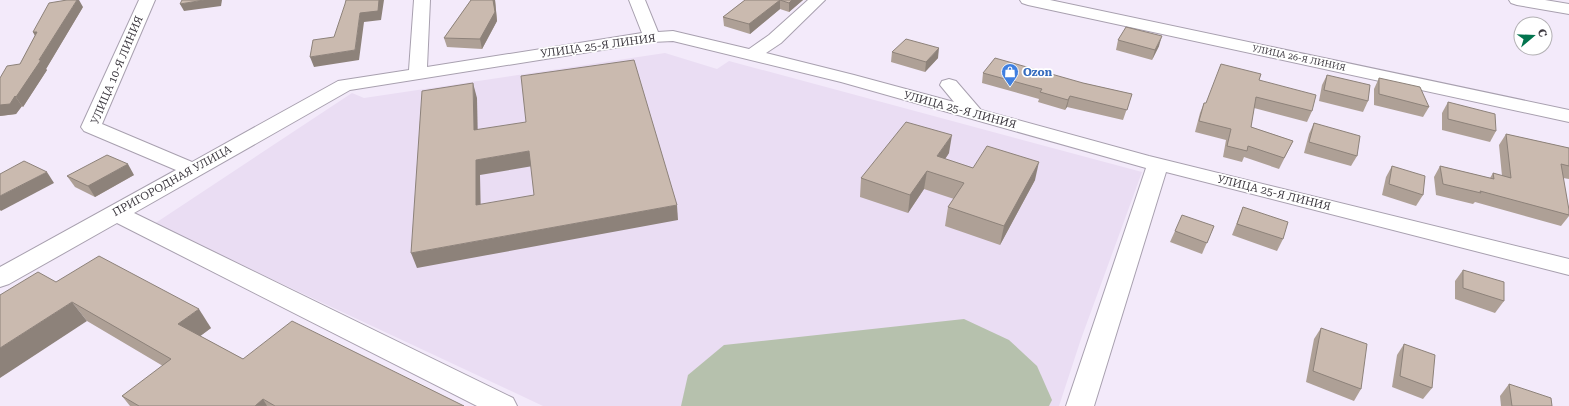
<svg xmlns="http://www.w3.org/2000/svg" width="1569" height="406" font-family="'Roboto Serif',serif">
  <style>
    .built { fill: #eaddf3 }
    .green { fill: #b6c1ad }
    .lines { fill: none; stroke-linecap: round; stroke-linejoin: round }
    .minor-casing { stroke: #a8a0af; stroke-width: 2 }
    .minor { fill: #fff; fill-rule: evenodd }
    .wall { fill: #aea096 }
    .shaded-wall { fill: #8d827a }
    .building { fill: #cabaaf; stroke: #8d827a; fill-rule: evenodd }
    .labels { text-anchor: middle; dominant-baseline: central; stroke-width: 3.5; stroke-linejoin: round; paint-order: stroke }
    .far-street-label { font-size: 9px; fill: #3e3a41; stroke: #fff }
    .street-label { font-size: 11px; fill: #3e3a41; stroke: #fff }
    .shop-label { font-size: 11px; font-weight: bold; fill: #366cbe; stroke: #fff; text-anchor: start }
  </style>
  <rect width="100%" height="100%" fill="#f3eafa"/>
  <polygon class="built" points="665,53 717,69 729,61 1142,172 1081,339 1059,406 543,406 154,224 352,93 364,98"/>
  <polygon class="green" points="964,319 1009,340 1037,366 1052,400 1049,406 681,406 688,375 724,345"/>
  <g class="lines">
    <defs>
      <g id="minor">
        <polygon points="139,0 155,0 102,124 192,162 338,81 409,70 414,0 430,0 427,67 642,33 629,0 645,0 658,32 673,31 749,49 769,35 808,0 825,0 781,43 766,53 854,75 954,102 940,85 942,81 949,79 956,81 981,110 1149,156 1569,259 1569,275 1166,172 1094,406 1066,406 1146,168 841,82 673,41 652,42 350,90 134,213 513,398 517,406 477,406 117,223 9,284 0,287 0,267 176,170 84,131 81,127"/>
        <polygon points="1020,0 1050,0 1569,110 1569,122 1028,5 1022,3"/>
        <polygon points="1509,0 1545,0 1569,4 1569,14 1517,5 1511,3"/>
      </g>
    </defs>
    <use href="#minor" class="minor-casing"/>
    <use href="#minor" class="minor"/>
  </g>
  <g class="wall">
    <polygon points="471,0 495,0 497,21 482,49 447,47 444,38"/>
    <polygon points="743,0 803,0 789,12 780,9 750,34 724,26 723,17 745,0"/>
    <polygon points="83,7 46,69 47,70 23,107 22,106 16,114 0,116 20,64 35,36 33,32"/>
    <polygon points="1118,40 1159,46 1152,60 1116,50"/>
    <polygon points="892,52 938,58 925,72 891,62"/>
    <polygon points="983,73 1083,83 1132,94 1123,120 1067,107 1065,110 1038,102 1039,99 982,83"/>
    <polygon points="1327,75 1368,101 1363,112 1319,101 1322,85"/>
    <polygon points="1379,78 1429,107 1423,117 1374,105 1374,89"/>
    <polygon points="1259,80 1312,111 1307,122 1254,108 1251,127 1293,141 1279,169 1244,157 1242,162 1223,157 1226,140 1195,132 1200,113 1204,103 1206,103"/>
    <polygon points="1448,102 1496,131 1490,142 1442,130 1442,113"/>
    <polygon points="1314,123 1357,156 1351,166 1304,153 1309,134"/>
    <polygon points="1506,134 1569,148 1569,179 1563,178 1569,210 1569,216 1561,226 1475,202 1473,204 1436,195 1434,177 1440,166 1490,178 1493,173 1502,176 1499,145"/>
    <polygon points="949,153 945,159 973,168 1035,180 1000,245 945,226 948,207 954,199 924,189 908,213 860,197 861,178"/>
    <polygon points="1392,166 1423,195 1416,206 1382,195 1386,177"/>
    <polygon points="134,175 95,197 75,187 67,176"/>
    <polygon points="1243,207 1283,239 1277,251 1232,235"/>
    <polygon points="1214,226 1202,254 1170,242 1175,231"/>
    <polygon points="1463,270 1504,301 1495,313 1455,299 1455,281"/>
    <polygon points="56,282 211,328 200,336 243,359 464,406 130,406 122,396 163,366 87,321"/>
    <polygon points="1321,328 1361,389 1354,401 1306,382 1314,339"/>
    <polygon points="1404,344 1432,388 1423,399 1392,387 1397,355"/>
    <polygon points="1509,384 1552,406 1501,406 1500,396"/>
  </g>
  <g class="shaded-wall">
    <polygon points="77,0 79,0 83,7 46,69 47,70 23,107 16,97"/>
    <polygon points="204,0 222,0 221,6 184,11 180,4"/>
    <polygon points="379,0 384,0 381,20 364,22 359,60 314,67 310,57 355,50 360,13"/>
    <polygon points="493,0 495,0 497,21 482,49 480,39"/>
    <polygon points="780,0 780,9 750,34 749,24"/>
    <polygon points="792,0 803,0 789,12 789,3"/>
    <polygon points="33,32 37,32 39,42"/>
    <polygon points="1162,36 1159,46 1152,60 1155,50"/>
    <polygon points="939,48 938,58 925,72 926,62"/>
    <polygon points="473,83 477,98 478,144 474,130"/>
    <polygon points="15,96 22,106 16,114 0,116 0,105"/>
    <polygon points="1070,96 1067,107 1065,110 1068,100"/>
    <polygon points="952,135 949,153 935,174 937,156"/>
    <polygon points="529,151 533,166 480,175 481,220 476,205 476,160"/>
    <polygon points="1039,162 1035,180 1000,245 1004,226"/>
    <polygon points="128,164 134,175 95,197 88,186"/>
    <polygon points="927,171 924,189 908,213 910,195"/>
    <polygon points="47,172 54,183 1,211 0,210 0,196"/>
    <polygon points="677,205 678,220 417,268 411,253"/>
    <polygon points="72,302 87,321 0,378 0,348"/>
    <polygon points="199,309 211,328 191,343 178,324"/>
    <polygon points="263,399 267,406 255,406"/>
  </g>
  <g class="building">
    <polygon points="67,0 77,0 39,60 41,60 16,97 15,96 10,104 0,105 0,78 7,66 20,64 37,32 33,32 49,3"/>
    <polygon points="182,0 204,0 180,4"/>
    <polygon points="346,0 379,0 378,11 360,13 355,50 310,57 313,40 334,37 345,4"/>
    <polygon points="471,0 493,0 495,12 480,39 444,38"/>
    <polygon points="745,0 792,0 789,3 780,0 749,24 723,17"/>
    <polygon points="1126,27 1162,36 1155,50 1118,40"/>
    <polygon points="906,39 939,48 926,62 892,52"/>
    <polygon points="995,58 1083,83 1132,94 1127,110 1070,96 1068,100 1040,92 1042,89 983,73"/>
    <path d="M634,60L677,205L411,253L422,91L473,83L474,130L526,122L521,76ZM529,151L534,195L476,205V160Z"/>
    <polygon points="1221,64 1261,74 1259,80 1316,95 1312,111 1256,97 1251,127 1293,141 1284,158 1248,146 1247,151 1227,146 1231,129 1199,121 1204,103 1206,103"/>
    <polygon points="1327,75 1370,85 1368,101 1324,90"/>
    <polygon points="1379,78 1420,87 1429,107 1379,94"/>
    <polygon points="1448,102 1495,114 1496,131 1448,119"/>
    <polygon points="906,122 952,135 937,156 973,168 987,146 1039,162 1004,226 948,207 964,183 927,171 910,195 861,178"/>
    <polygon points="1314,123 1360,136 1357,156 1309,142"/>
    <polygon points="1506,134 1569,148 1569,166 1561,164 1569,210 1569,215 1480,191 1481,193 1443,184 1440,166 1494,179 1493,173 1511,178"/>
    <polygon points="107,155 128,164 88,186 67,176"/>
    <polygon points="24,161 47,172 0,196 0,174"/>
    <polygon points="1392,166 1425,176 1423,195 1389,184"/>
    <polygon points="1243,207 1288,222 1283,239 1237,224"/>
    <polygon points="1182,215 1214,226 1207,243 1175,231"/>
    <polygon points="99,256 199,309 178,324 243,359 292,321 464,406 275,406 263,399 255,406 139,406 122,396 171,359 72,302 0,348 0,295 38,272 56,282"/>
    <polygon points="1463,270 1504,282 1504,301 1463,288"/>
    <polygon points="1321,328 1367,344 1361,389 1313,371"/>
    <polygon points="1404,344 1435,355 1432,388 1400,376"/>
    <polygon points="1509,384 1551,398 1552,406 1512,406"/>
  </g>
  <defs>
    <symbol id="shop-pin" viewBox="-11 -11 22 30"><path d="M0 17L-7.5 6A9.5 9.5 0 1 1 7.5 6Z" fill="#3f7fe0" stroke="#fff"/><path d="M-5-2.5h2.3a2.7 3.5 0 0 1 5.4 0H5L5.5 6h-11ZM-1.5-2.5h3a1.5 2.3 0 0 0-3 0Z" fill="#fff"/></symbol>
  </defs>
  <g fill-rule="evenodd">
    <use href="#shop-pin" x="1000" y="62" width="20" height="27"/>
  </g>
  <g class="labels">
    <g class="far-street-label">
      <text transform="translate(1299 58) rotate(12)">УЛИЦА 26-Я ЛИНИЯ</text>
    </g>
    <g class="street-label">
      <text transform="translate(598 46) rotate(-8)">УЛИЦА 25-Я ЛИНИЯ</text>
      <text transform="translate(117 70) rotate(-67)">УЛИЦА 10-Я ЛИНИЯ</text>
      <text transform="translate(960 110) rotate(15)">УЛИЦА 25-Я ЛИНИЯ</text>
      <text transform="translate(172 181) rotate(-29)">ПРИГОРОДНАЯ УЛИЦА</text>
      <text transform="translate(1274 193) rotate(14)">УЛИЦА 25-Я ЛИНИЯ</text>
    </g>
    <g class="shop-label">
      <text x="1023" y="72">Ozon</text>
    </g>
  </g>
  <g transform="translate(1533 36) rotate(71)"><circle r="19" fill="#ffffff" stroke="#b2b0b3"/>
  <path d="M0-3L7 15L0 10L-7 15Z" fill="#02744e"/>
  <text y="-6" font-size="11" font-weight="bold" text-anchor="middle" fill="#3e3a41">С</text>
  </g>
</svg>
